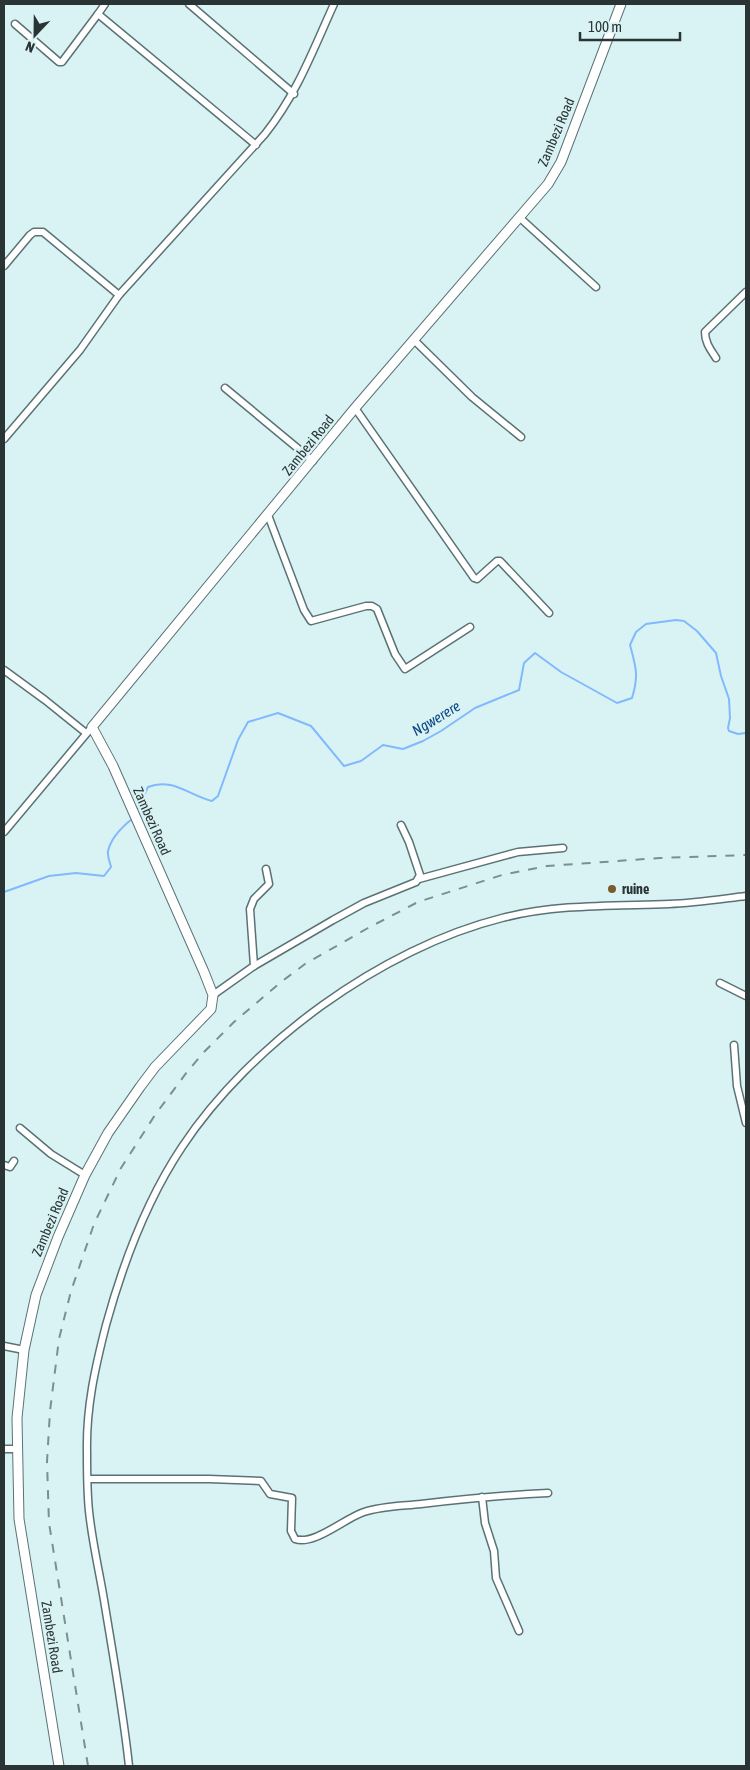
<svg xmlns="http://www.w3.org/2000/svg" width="750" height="1770" font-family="'Asap Condensed',sans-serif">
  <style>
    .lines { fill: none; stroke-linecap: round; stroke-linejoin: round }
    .stream { stroke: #80bafd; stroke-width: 2 }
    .street-casing { stroke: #5b7274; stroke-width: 9 }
    .secondary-casing { stroke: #5b7274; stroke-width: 11 }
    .street { stroke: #fff; stroke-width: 6 }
    .secondary { stroke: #fff; stroke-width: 9 }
    .rail { stroke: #7c8e8f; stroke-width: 2; stroke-dasharray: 9 9; stroke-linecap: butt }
    .poi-dot { fill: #785c2f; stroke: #d9f3f5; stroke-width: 2 }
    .labels { text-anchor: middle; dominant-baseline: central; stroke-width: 5; stroke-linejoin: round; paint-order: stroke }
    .street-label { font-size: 14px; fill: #2a3435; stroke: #d9f3f5 }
    .poi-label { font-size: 14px; font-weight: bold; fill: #2a3435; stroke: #d9f3f5; text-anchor: start }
    .water-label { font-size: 15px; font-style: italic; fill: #0e4985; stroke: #d9f3f5 }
  </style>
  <rect width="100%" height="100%" fill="#d9f3f5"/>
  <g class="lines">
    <g class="stream">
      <path d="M137,810L148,787C172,777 190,796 212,801L218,796L238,740L248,722L278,713L311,726L344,766L361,761L383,745L403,749L423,741L441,731L475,708L519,690L524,663L535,653L561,672L617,703L632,698C639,676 636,667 630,645L636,632L646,624L676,620L684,621L697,631L716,653L721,676L729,699L730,718L728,728L729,731L738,734L746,733"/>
      <path d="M4,892L49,876L76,873L104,876L111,867C110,862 107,856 108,851C111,838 122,827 132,819"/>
    </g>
    <defs>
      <g id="street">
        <polyline points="189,4 294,94"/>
        <polyline points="98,14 256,145"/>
        <polyline points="15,24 59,62 62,62 98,14 105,4"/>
        <polyline points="519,217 596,287"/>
        <polyline points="4,266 30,235 34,232 43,232 119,295"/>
        <polyline points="414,340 472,397 521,437"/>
        <path d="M716,358C711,350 705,343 705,332L746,292"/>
        <polyline points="225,388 313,461"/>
        <polyline points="355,408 474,578 477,579 497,561 500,561 549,613"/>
        <path d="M4,439L80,350L119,295L265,134C297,94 313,50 334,4"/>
        <polyline points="268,515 304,610 311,621 366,606 372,606 377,609 395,654 405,669 470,627"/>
        <polyline points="4,670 45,700 86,733"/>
        <polyline points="4,832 92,727"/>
        <polyline points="419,879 518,852 563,848"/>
        <polyline points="254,966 250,909 254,899 269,884 266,869"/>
        <polyline points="720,983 746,996"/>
        <polyline points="213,995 254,966 333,920 364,903 416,882 420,875 409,842 401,825"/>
        <polyline points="734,1045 737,1086 746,1123"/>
        <polyline points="20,1128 51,1154 85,1175"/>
        <polyline points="4,1165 10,1167 14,1161"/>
        <polyline points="4,1346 24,1350"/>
        <polyline points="4,1449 17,1449"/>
        <path d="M88,1479H209L261,1481L270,1494L292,1498L291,1531L295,1539C314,1546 345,1518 364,1512C382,1506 402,1506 421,1504C463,1499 505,1495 548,1493"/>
        <polyline points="482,1497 485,1523 494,1551 496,1578 519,1631"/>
        <path d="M129,1766C123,1710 113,1655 104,1600C99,1570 92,1541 89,1511C87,1492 87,1472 87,1452C86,1408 95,1368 106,1325C123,1263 146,1201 182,1147C250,1044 382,948 502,918C556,904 613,906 669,904C695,903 721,899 746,896"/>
      </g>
      <polyline id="secondary" points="59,1766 19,1519 17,1418 24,1350 36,1295 58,1237 85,1175 108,1133 140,1087 155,1067 211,1009 213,995 204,972 113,766 92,727 355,408 548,184 561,162 621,4"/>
    </defs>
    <use href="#street" class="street-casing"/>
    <use href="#secondary" class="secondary-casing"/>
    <use href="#street" class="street"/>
    <use href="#secondary" class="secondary"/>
    <polyline class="rail" points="88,1766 49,1523 47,1462 50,1411 59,1339 71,1291 94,1224 121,1168 155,1115 187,1072 204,1052 234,1022 281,982 305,964 368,928 418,902 502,875 547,866 660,858 746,855"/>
  </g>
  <circle class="poi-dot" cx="612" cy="889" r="5"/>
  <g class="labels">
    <g class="street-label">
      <text transform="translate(556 132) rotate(-67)">Zambezi Road</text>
      <text transform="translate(308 445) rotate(-51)">Zambezi Road</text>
      <text transform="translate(152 821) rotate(66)">Zambezi Road</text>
      <text transform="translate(50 1222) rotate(-67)">Zambezi Road</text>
      <text transform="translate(52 1637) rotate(81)">Zambezi Road</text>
    </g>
    <g class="poi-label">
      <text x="622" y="889">ruine</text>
    </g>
    <g class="water-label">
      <text transform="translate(436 718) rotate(-31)">Ngwerere</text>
    </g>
  </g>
  <rect width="750" height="1770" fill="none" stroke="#2a3435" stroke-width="10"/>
  <g transform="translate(35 35) rotate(202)" stroke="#d9f3f5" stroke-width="4" paint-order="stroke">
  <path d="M0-4L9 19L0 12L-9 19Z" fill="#2a3435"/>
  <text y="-8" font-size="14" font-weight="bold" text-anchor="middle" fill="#2a3435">N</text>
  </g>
  <path d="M580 32v8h100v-8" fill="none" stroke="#2a3435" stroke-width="2.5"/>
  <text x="588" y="32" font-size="15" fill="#2a3435" stroke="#d9f3f5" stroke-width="4" paint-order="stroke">100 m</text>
</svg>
